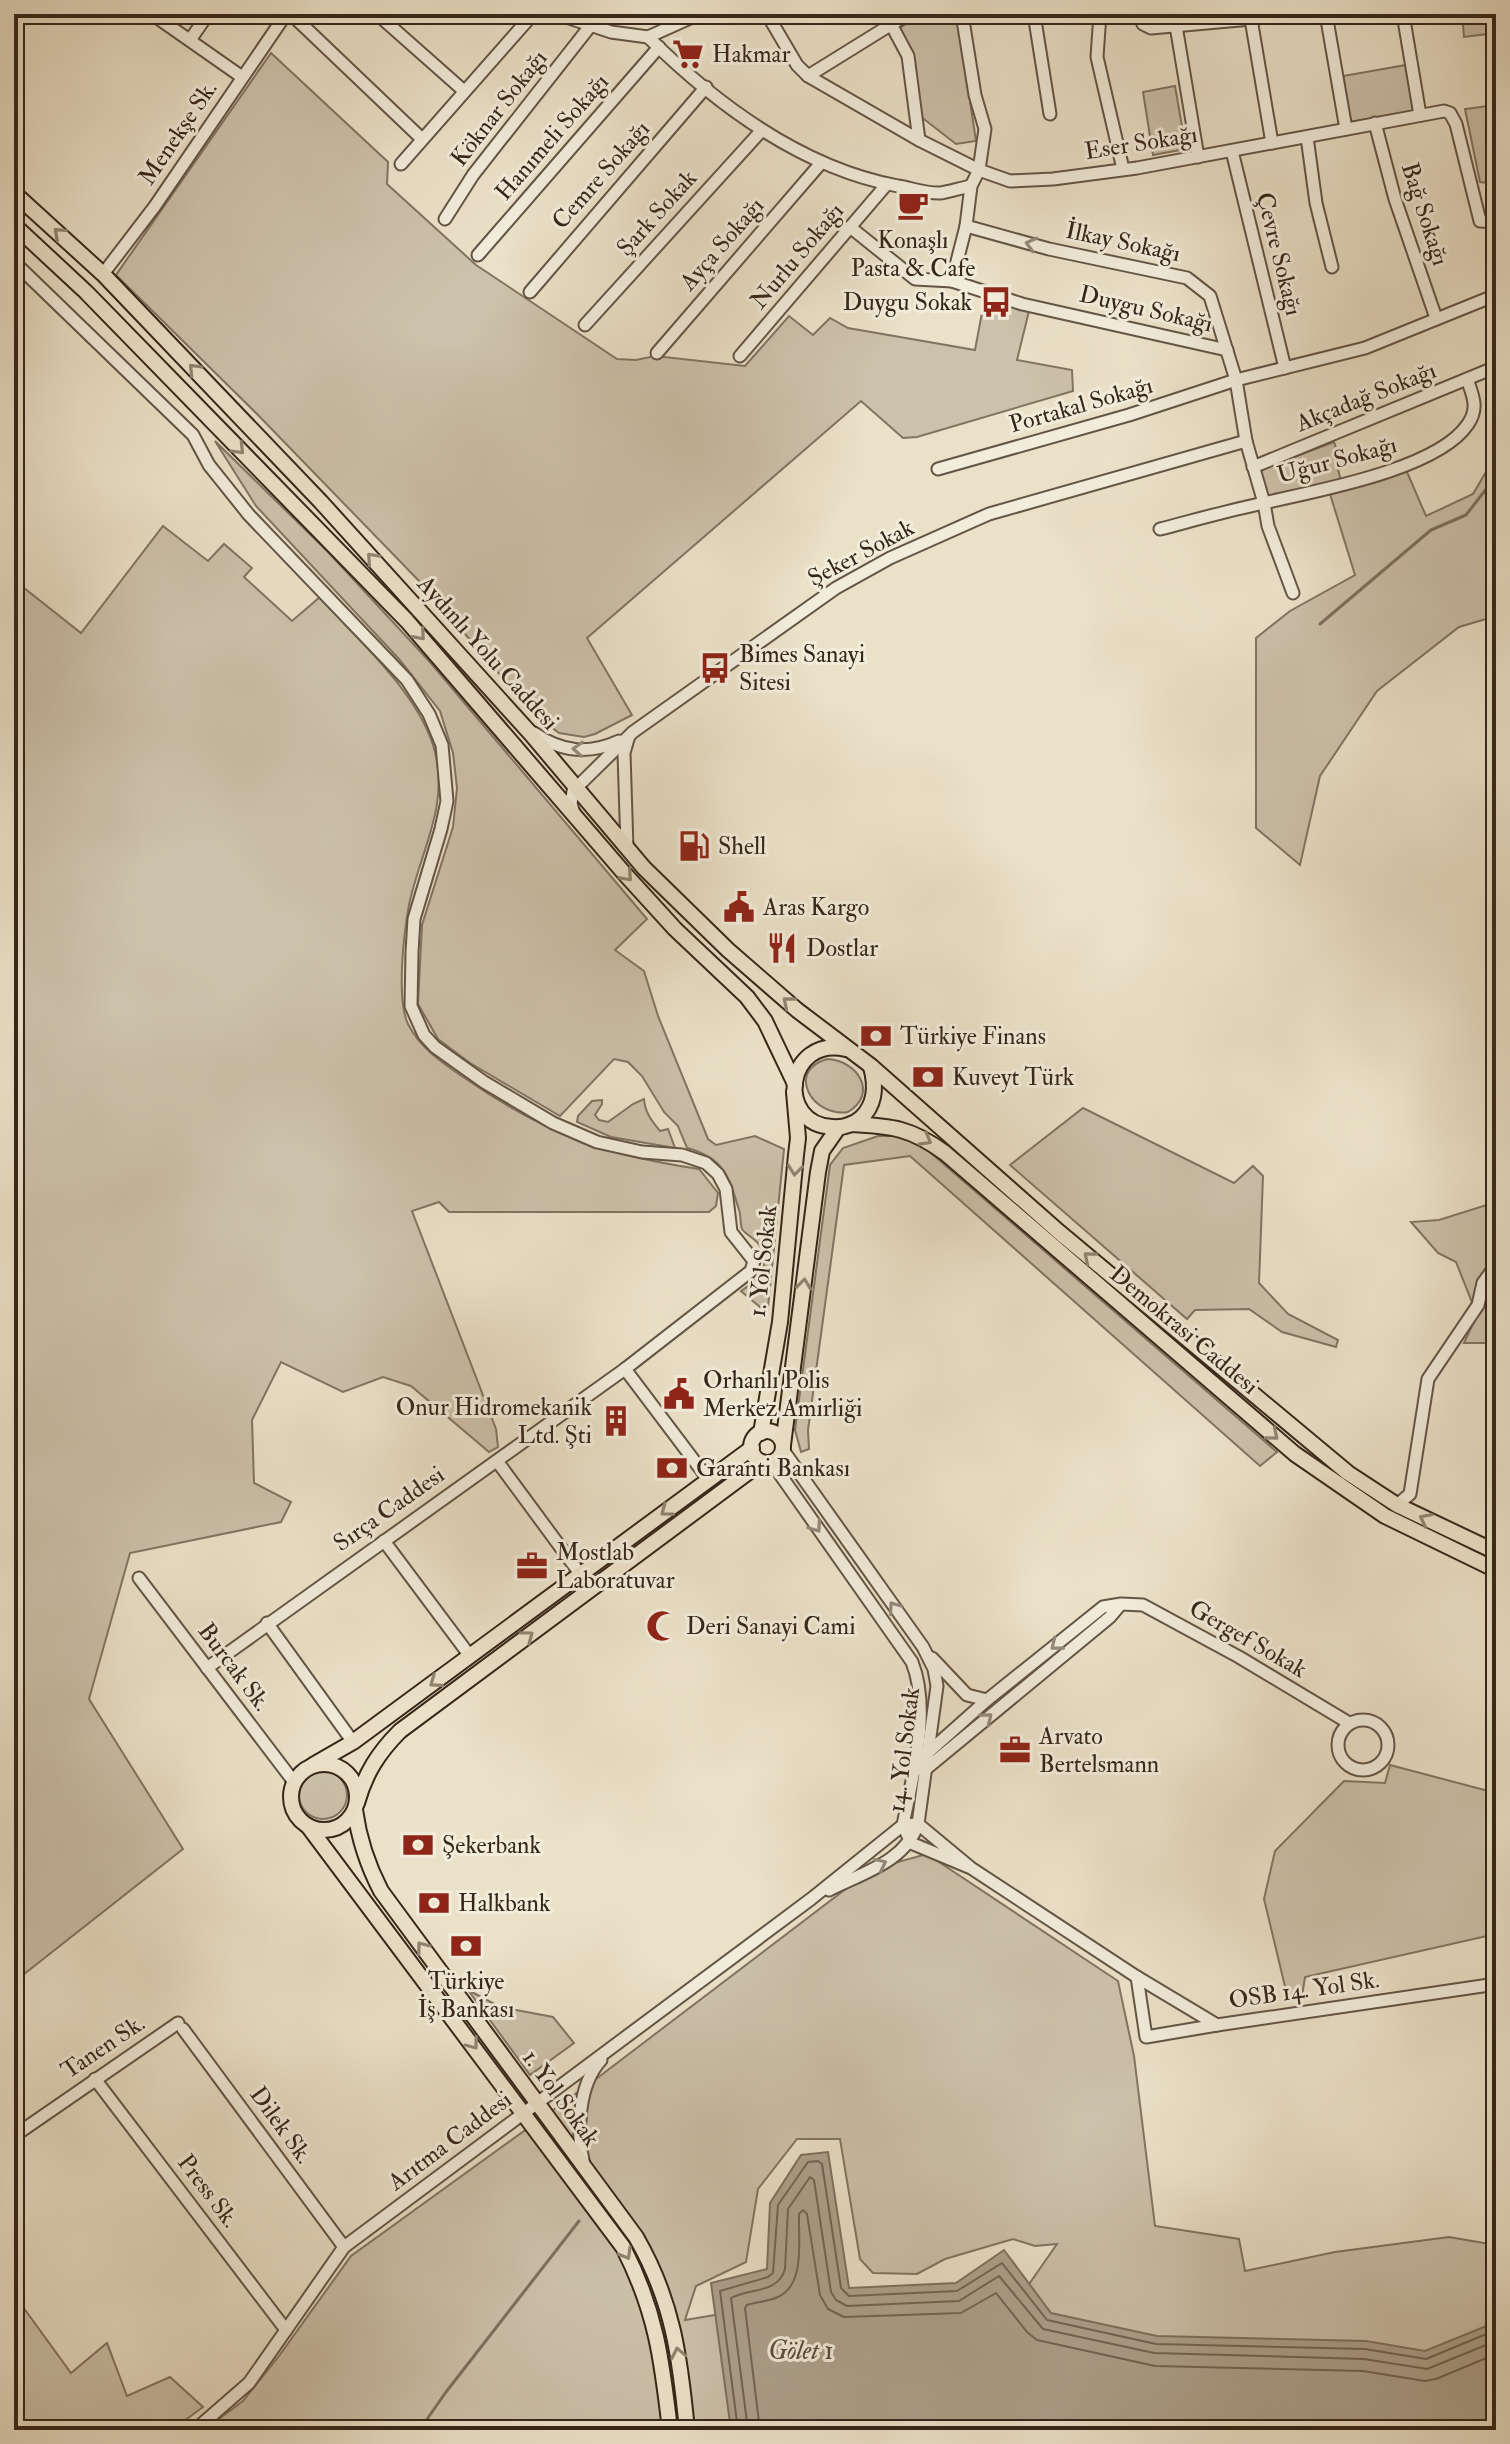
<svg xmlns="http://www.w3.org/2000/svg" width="1510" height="2444" font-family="'IM FELL Double Pica',serif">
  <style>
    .green { fill: #ccc1aa; stroke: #817462; stroke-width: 2 }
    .water { fill: #ada18c; stroke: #7d705e; stroke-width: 2 }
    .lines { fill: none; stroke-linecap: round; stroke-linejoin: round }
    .shore { stroke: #726452; stroke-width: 2 }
    .stream { stroke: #7d705e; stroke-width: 3 }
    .minor-casing { stroke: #635545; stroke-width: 15 }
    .major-casing { stroke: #362619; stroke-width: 18 }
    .minor { stroke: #f2ecdb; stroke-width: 11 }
    .major { stroke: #ebe1c8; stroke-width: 14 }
    .oneway { stroke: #908470 }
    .oneway2 { stroke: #94897a }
    .labels { text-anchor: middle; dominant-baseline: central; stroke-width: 6; stroke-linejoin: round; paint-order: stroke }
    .poi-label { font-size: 24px; fill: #362619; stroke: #f2ecdb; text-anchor: start }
    .street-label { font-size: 24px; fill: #362619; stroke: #f2ecdb }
    .water-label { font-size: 26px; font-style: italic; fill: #5a4b3c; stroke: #f2ecdb }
  </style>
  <rect width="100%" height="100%" fill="#ebe1c8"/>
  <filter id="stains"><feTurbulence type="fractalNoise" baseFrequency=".0025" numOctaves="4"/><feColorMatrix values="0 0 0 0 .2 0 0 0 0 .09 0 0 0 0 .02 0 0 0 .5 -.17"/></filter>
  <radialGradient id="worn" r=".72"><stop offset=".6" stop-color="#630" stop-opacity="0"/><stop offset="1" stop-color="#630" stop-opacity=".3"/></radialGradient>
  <g class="green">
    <polygon points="922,14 957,14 976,141 956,144 920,116 913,57 900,28"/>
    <polygon points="1462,14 1496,14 1496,33 1464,37"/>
    <polygon points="271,53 388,162 387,184 476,265 617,359 636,360 655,356 745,366 789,316 813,335 830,318 848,328 975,350 984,302 1029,311 1017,360 1072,370 1073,391 917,437 903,438 861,401 587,638 632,715 595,734 584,737 559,733 532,712 422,584 257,414 116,275"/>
    <polygon points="1406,65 1414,111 1351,122 1343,76"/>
    <polygon points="1175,86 1186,149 1153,155 1143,92"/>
    <polygon points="1496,105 1496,184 1480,182 1465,109"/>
    <path d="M215,441L328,552L429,661L647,919L615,950L644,971L658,1016L708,1139L716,1145L755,1136L784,1149L768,1307H760L741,1291C758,1280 772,1268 760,1246C756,1239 746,1235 742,1229C740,1224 741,1215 739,1210C729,1176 724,1158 687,1148L678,1126L664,1112L642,1076L628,1062L614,1059L560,1116L470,1063L438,1039L418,1004L422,925L453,827L457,788L453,753L440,711L399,659L256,506Z"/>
    <polygon points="1334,442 1340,459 1336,461 1341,481 1268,497 1260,470"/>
    <polygon points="1496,455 1496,616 1459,627 1377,691 1320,776 1300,865 1256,828 1256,638 1290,611 1355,575 1330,494 1404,465 1426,516 1473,494"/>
    <path d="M163,526L208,561L224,544L252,568L244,577L292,621L320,597C358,640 421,695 435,752C449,807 420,852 409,905C404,932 396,999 408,1024C421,1050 447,1066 469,1081C548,1135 605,1155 699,1169L718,1193L716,1206L709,1212H449L439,1202L412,1211L496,1429L498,1447L489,1452L411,1386L383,1377L343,1392L281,1362L252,1420L254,1483L291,1502L281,1522L130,1553L89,1699L183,1849L14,1982V580L81,633Z"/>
    <path d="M827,1059C857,1060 879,1093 848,1112C813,1118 785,1071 827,1059Z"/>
    <polygon points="1496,1070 1496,1162 1492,1152 1490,1074"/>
    <path d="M644,1099C645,1113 652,1121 660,1131L668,1129L675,1148L611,1137L577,1122L578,1116L592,1101L602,1100V1104L595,1115L599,1120L608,1122L633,1104Z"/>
    <polygon points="1083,1108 1234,1183 1253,1166 1263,1176 1259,1283 1288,1314 1338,1340 1336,1347 1282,1332 1249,1309 1195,1310 1187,1319 1010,1165"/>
    <polygon points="878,1136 894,1136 917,1141 1277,1452 1260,1466 910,1156 844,1165 808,1430 809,1449 801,1452 795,1430 830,1165 843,1148"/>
    <polygon points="1496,1202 1496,1343 1464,1343 1477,1315 1456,1262 1438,1253 1411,1222 1439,1220"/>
    <polygon points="1390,1765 1496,1793 1496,1934 1305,1977 1302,1996 1288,1999 1264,1899 1275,1851 1344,1781 1385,1783"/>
    <circle cx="323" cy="1795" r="24"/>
    <polygon points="927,1854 1118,1981 1134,2056 1155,2226 1239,2239 1245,2271 1335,2252 1449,2237 1496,2245 1496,2430 1004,2320 1057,2244 1035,2246 1013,2239 945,2259 917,2274 873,2273 860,2259 840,2139 797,2139 758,2189 746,2262 696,2286 685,2320 733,2312 741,2430 695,2430 693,2417 693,2430 204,2430 243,2401 279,2356 351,2256 600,2076 872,1869"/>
    <polygon points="468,1990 500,2007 553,2017 574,2043 530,2075"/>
    <polygon points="23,2307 71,2373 107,2343 127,2396 170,2377 203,2407 172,2430 14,2430 14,2311"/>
  </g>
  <polygon class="water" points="828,2152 849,2288 956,2283 1004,2250 1051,2313 1157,2336 1366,2341 1425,2351 1496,2322 1496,2430 731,2430 711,2283 767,2269 770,2203 801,2155"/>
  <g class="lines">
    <g class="shore">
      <polyline points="738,2430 720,2291 768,2277 773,2273 778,2205 808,2162 818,2161 822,2164 841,2288 849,2296 957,2291 1002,2263 1047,2320 1156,2344 1365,2349 1426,2359 1496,2330"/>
      <path d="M748,2430L731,2298C749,2288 778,2294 785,2269L788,2209L810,2177L814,2180L831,2292L836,2300L847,2306L959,2301L999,2276L1043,2329L1154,2353L1364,2359L1427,2369L1496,2341"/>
      <path d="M760,2430L745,2308L747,2305C757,2302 769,2301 778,2297C806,2284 798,2239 799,2214L803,2210L807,2214L820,2295L828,2309L844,2317L961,2313L996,2293L1027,2332L1037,2340L1155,2366L1363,2371L1425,2381L1436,2379L1496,2354"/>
    </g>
    <g class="stream">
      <polyline points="1320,624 1431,530 1466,515 1487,488 1496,459"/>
      <polyline points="403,2430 425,2422 446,2392 579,2221"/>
    </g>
    <defs>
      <g id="minor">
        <polyline points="152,14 242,77"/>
        <polyline points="291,14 422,139"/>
        <polyline points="377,14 464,91"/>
        <polyline points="557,14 611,32 648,37 699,14"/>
        <polyline points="767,14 797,65 808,76 919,140 979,170 1010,181 1053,179 1137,168 1444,111 1450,113 1456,124 1480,221 1496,222"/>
        <polyline points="881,14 892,26 908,56 919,140"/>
        <polyline points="962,14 975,95 985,129 979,170 971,186 966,226 952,281 1022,304 1227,350"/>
        <polyline points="1034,14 1050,114"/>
        <polyline points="1100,14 1097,57 1123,169"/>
        <polyline points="1138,14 1143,24 1151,28 1251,19 1269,14"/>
        <polyline points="1326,14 1346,129"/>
        <polyline points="1403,14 1420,115"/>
        <polyline points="1251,19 1272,143"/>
        <polyline points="1176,26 1198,157"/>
        <path d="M648,37C717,105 801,168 898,186C911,188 927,194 941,193C951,191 961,188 971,186"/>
        <polyline points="190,40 208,14"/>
        <polyline points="808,76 908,14"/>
        <polyline points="1375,123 1395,199 1436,318"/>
        <polyline points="1307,137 1316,203 1332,267"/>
        <polyline points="1232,151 1285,368"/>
        <polyline points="401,164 533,14"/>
        <polyline points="445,219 473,175 591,25"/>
        <polyline points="966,226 1049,249 1187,278 1210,296 1236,380 1246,441 1264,503 1268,526 1293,593"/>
        <polyline points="850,227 915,279 952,281"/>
        <polyline points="478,255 659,47"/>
        <polyline points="14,262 193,435 209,465 249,515 407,680 429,714 442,745 447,801 441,829 414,919 412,952 411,1006 424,1035 435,1047 484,1082 553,1123 597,1142 642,1152 682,1155 706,1163 718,1174 726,1189 731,1232 754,1261 751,1271 625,1369 207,1668"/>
        <polyline points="103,274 155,206 286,14"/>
        <polyline points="530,292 706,87"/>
        <polyline points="585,325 762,130"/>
        <polyline points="657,353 821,163"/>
        <polyline points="740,356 887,184"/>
        <polyline points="1253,467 1496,367"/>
        <polyline points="938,469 1129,415 1236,380 1365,348 1496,295"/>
        <path d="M1160,529C1191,521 1223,512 1255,505C1309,492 1437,471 1468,424C1479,408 1473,396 1467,379"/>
        <path d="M534,733C561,752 588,755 619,741"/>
        <polyline points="574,813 571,804 573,791 633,732 836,588 890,558 989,514 1246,441"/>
        <polyline points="627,848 624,753 628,739"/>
        <polyline points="625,1369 708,1479"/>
        <path d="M783,1450L923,1647L934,1669L937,1686L918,1824C905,1862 862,1873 829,1890"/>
        <polyline points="497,1461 581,1575"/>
        <polyline points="1397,1505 1410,1494 1428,1379 1478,1305 1483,1283 1496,1265"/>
        <polyline points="384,1541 470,1656"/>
        <polyline points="139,1578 294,1782"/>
        <polyline points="1121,1604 1110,1617 927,1768 921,1769 914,1765 987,1700 1103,1607 1121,1604 1143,1605 1239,1657 1349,1723"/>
        <polyline points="267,1623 353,1742"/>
        <polyline points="932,1658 967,1695 987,1700"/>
        <circle cx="1363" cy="1745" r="25"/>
        <polyline points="971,1868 911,1843 903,1825 918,1824 971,1868 1137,1977 1217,2025 1496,1984"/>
        <polyline points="1137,1977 1146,2037 1217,2025"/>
        <polyline points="183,2029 344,2247"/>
        <polyline points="95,2079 286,2330"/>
        <polyline points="14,2136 178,2023"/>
        <path d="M584,2165C576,2133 578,2085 601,2060"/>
        <path d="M195,2430L249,2383L344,2247L811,1899L903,1825C913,1775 931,1710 912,1662L772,1463"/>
      </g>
      <g id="major">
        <polyline points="14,193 103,274 321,502 531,734 644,868 728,950 797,1010 871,1066 1059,1232 1348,1473 1397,1505 1496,1552"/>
        <polyline points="14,225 86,292 407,621 624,873 675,929 747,997 765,1021 795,1084"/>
        <path d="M846,1049C786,1035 775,1124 832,1127C843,1128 853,1125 861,1118C876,1104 876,1085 871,1067"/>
        <path d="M851,1124C892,1126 911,1128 945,1153L1295,1454L1385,1516L1496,1570"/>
        <circle cx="767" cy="1447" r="16"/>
        <polyline points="761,1433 780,1322 796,1155 798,1138 794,1092"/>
        <polyline points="783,1445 818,1172 822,1151 838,1128"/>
        <circle cx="324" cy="1797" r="33"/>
        <polyline points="313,1765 353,1742 752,1448"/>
        <path d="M357,1803C365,1774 378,1753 400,1731L762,1462"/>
        <path d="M355,1810C359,1840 367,1864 381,1891L636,2237C673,2301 680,2357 687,2430"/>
        <path d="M308,1826L623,2247C656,2311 662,2360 670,2430"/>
      </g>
    </defs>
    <use href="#minor" class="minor-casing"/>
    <use href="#major" class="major-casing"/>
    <use href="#minor" class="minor"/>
    <use href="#major" class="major"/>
  </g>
  <defs><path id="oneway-chevron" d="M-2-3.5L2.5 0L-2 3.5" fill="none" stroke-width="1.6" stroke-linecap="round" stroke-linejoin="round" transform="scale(2)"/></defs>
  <g class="oneway">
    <use href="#oneway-chevron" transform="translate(59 233) rotate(-138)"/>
    <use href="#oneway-chevron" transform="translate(194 369) rotate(-134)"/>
    <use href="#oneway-chevron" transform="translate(239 449) rotate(46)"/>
    <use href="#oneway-chevron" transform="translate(372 558) rotate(-132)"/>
    <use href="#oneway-chevron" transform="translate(420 635) rotate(49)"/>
    <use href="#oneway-chevron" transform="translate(627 876) rotate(48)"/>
    <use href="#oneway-chevron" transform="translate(788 1002) rotate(-140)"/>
    <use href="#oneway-chevron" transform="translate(926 1140) rotate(30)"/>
    <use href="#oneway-chevron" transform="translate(795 1170) rotate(96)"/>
    <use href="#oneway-chevron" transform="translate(1089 1257) rotate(-140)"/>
    <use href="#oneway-chevron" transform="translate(804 1284) rotate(-83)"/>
    <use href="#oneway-chevron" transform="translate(1273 1435) rotate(40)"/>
    <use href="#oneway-chevron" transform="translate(666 1511) rotate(143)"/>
    <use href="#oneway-chevron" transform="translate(1425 1519) rotate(-153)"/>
    <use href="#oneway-chevron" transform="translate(528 1636) rotate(-37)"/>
    <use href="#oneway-chevron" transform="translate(435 1682) rotate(144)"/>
    <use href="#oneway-chevron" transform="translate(422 1947) rotate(-127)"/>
    <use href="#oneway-chevron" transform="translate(473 2044) rotate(53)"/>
    <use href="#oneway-chevron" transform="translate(626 2254) rotate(60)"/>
    <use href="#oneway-chevron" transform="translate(678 2353) rotate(-101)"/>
  </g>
  <g class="oneway2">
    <use href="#oneway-chevron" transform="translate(1031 244) rotate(-165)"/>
    <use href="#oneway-chevron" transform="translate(578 749) rotate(-177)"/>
    <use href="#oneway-chevron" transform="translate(816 1527) rotate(55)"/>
    <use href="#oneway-chevron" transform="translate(894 1607) rotate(-125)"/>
    <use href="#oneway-chevron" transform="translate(1056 1645) rotate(142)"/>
    <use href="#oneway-chevron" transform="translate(987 1718) rotate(-39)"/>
    <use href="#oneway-chevron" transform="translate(881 1864) rotate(-26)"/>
  </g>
  <defs>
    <symbol id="supermarket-bare" viewBox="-9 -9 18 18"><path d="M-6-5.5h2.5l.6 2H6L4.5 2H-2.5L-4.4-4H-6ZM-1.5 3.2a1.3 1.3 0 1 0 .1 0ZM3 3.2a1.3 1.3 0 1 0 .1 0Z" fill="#8f2418" stroke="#f2ecdb" stroke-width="2.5" paint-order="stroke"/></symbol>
    <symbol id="cafe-bare" viewBox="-9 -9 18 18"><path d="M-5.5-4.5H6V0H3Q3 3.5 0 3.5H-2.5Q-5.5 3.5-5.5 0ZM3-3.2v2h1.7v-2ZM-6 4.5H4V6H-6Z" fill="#8f2418" stroke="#f2ecdb" stroke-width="2.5" paint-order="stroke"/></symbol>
    <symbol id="bus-bare" viewBox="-9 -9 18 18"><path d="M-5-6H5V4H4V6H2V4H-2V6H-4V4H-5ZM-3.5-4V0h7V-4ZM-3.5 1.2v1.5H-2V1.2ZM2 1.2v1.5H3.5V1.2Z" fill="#8f2418" stroke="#f2ecdb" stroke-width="2.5" paint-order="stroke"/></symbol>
    <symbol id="fuel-bare" viewBox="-9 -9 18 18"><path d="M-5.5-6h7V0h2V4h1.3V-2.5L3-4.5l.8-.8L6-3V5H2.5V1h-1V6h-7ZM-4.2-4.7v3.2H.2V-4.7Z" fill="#8f2418" stroke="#f2ecdb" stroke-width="2.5" paint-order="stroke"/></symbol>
    <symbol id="civic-bare" viewBox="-9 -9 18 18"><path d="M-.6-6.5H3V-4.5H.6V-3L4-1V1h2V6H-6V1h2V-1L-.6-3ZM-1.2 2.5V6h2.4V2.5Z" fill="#8f2418" stroke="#f2ecdb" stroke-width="2.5" paint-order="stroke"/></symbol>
    <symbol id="restaurant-bare" viewBox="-9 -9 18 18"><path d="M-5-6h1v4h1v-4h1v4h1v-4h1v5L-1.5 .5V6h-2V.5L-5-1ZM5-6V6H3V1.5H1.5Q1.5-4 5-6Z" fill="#8f2418" stroke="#f2ecdb" stroke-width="2.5" paint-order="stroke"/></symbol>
    <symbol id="bank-bare" viewBox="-9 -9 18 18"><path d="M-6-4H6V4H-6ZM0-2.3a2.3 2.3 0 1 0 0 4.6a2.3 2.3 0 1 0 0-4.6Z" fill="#8f2418" stroke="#f2ecdb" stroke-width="2.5" paint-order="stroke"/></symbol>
    <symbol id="building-bare" viewBox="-9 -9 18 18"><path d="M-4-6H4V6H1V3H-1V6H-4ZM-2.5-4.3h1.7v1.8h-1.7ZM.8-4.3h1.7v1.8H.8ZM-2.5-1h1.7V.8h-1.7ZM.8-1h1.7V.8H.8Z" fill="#8f2418" stroke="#f2ecdb" stroke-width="2.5" paint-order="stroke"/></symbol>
    <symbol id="office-bare" viewBox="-9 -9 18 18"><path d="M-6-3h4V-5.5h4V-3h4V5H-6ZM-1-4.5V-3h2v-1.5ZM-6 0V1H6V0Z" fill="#8f2418" stroke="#f2ecdb" stroke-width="2.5" paint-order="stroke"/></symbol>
    <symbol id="mosque-bare" viewBox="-9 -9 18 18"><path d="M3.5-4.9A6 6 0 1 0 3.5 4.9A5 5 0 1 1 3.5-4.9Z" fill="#8f2418" stroke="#f2ecdb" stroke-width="2.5" paint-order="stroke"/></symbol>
  </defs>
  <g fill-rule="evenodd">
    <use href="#supermarket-bare" x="666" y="32" width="44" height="44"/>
    <use href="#cafe-bare" x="891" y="183" width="44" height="44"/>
    <use href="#bus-bare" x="974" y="280" width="44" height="44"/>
    <use href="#bus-bare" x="693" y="646" width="44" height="44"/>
    <use href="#fuel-bare" x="672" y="824" width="44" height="44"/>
    <use href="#civic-bare" x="717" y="885" width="44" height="44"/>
    <use href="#restaurant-bare" x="760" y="926" width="44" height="44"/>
    <use href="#bank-bare" x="854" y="1014" width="44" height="44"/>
    <use href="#bank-bare" x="906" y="1055" width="44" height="44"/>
    <use href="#civic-bare" x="657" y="1372" width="44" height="44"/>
    <use href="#building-bare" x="594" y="1399" width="44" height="44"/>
    <use href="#bank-bare" x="650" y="1446" width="44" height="44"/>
    <use href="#office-bare" x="510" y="1544" width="44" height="44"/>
    <use href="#mosque-bare" x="640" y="1604" width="44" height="44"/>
    <use href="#office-bare" x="993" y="1728" width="44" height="44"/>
    <use href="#bank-bare" x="396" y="1823" width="44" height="44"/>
    <use href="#bank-bare" x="412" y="1881" width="44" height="44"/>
    <use href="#bank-bare" x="444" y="1924" width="44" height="44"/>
  </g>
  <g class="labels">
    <g class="poi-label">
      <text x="712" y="54">Hakmar</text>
      <text x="913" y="240" text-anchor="middle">Konaşlı<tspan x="913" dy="28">Pasta &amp; Cafe</tspan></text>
      <text x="972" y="302" text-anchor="end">Duygu Sokak</text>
      <text x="739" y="654">Bimes Sanayi<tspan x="739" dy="28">Sitesi</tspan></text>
      <text x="718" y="846">Shell</text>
      <text x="763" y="907">Aras Kargo</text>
      <text x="806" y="948">Dostlar</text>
      <text x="900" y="1036">Türkiye Finans</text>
      <text x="952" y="1077">Kuveyt Türk</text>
      <text x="703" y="1380">Orhanlı Polis<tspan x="703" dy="28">Merkez Amirliği</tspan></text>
      <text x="592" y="1407" text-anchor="end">Onur Hidromekanik<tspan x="592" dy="28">Ltd. Şti</tspan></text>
      <text x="696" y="1468">Garanti Bankası</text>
      <text x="556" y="1552">Mostlab<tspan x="556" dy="28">Laboratuvar</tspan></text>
      <text x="686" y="1626">Deri Sanayi Cami</text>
      <text x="1039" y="1736">Arvato<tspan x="1039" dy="28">Bertelsmann</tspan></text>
      <text x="442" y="1845">Şekerbank</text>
      <text x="458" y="1903">Halkbank</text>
      <text x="466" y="1981" text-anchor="middle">Türkiye<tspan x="466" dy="28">İş Bankası</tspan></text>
    </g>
    <g class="street-label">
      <text transform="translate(499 108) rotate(-52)">Köknar Sokağı</text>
      <text transform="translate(178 133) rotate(-56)">Menekşe Sk.</text>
      <text transform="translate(552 137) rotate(-49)">Hanımeli Sokağı</text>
      <text transform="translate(1141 143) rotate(-9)">Eser Sokağı</text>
      <text transform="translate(601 175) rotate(-49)">Cemre Sokağı</text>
      <text transform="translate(657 213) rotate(-48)">Şark Sokak</text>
      <text transform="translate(1425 214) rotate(72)">Bağ Sokağı</text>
      <text transform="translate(1123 242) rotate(12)">İlkay Sokağı</text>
      <text transform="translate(722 244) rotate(-49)">Ayça Sokağı</text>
      <text transform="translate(1279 254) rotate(76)">Çevre Sokağı</text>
      <text transform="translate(797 256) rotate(-50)">Nurlu Sokağı</text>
      <text transform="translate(1146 309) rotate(13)">Duygu Sokağı</text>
      <text transform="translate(1366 397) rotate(-22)">Akçadağ Sokağı</text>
      <text transform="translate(1081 405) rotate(-16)">Portakal Sokağı</text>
      <text transform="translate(1337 460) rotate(-15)">Uğur Sokağı</text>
      <text transform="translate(861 553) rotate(-28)">Şeker Sokak</text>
      <text transform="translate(488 653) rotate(48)">Aydınlı Yolu Caddesi</text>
      <text transform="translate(763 1261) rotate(-84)">1. Yol Sokak</text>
      <text transform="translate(1184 1330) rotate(40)">Demokrasi Caddesi</text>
      <text transform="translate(389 1509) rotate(-35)">Sırça Caddesi</text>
      <text transform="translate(1248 1639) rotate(30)">Gergef Sokak</text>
      <text transform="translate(234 1667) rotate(53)">Burcak Sk.</text>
      <text transform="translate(904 1750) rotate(-83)">14. Yol Sokak</text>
      <text transform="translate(1304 1990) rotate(-8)">OSB 14. Yol Sk.</text>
      <text transform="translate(103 2047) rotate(-34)">Tanen Sk.</text>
      <text transform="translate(561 2098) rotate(54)">1. Yol Sokak</text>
      <text transform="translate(281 2125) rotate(54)">Dilek Sk.</text>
      <text transform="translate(450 2141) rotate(-37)">Arıtma Caddesi</text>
      <text transform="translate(208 2191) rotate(53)">Press Sk.</text>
    </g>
    <g class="water-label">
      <text x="801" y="2351">Gölet 1</text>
    </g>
  </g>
  <rect width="1510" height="2444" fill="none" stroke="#ebe1c8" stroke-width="48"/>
  <rect x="16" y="16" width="1478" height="2412" fill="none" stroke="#362619" stroke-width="4"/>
  <rect x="24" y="24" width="1462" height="2396" fill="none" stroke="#362619" stroke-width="2"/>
  <rect width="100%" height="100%" filter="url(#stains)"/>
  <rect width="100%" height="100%" fill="url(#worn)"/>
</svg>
